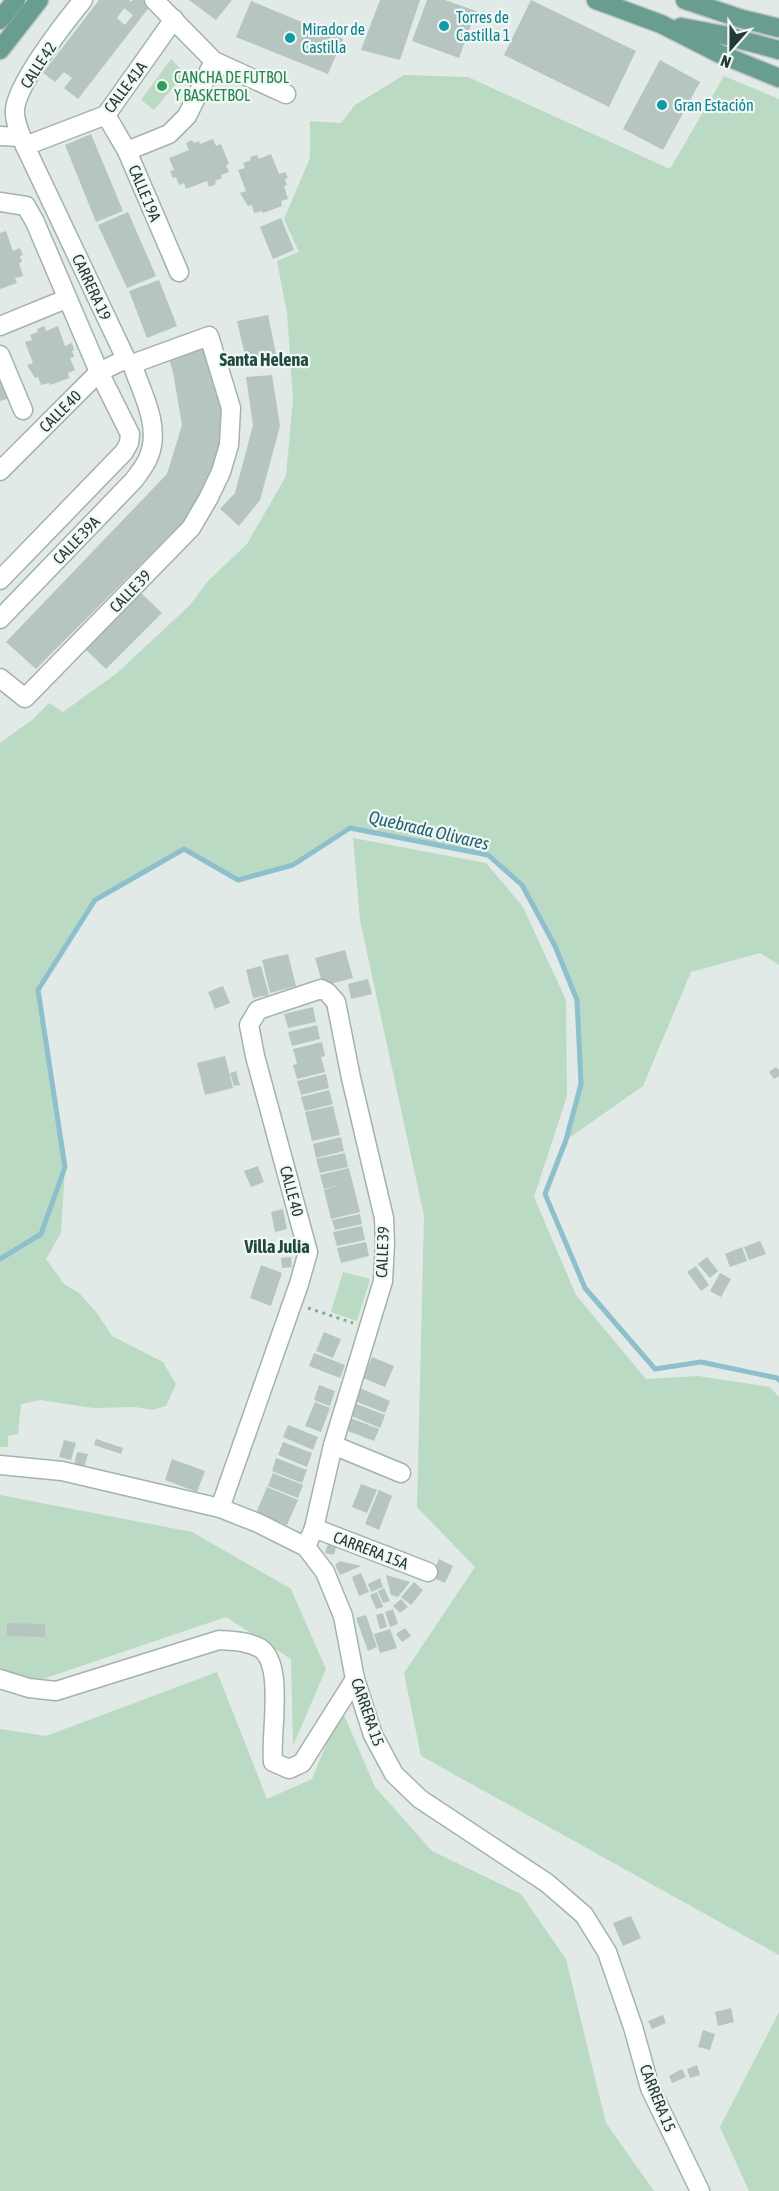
<svg xmlns="http://www.w3.org/2000/svg" width="779" height="2191" font-family="'Asap Condensed',sans-serif">
  <style>
    .green { fill: #bbdac4 }
    .lines { fill: none; stroke-linecap: round; stroke-linejoin: round }
    .stream { stroke: #8dc0cc; stroke-width: 5 }
    .building { fill: #b6c5bf; fill-rule: evenodd }
    .street-casing { stroke: #a4b2ad; stroke-width: 21 }
    .secondary-casing { stroke: #a1b5ae; stroke-width: 21 }
    .primary-casing { stroke: #bdc4c2; stroke-width: 21 }
    .path { stroke: #84aca0; stroke-width: 3; stroke-dasharray: 3 4.5; stroke-linecap: butt }
    .street { stroke: #fff; stroke-width: 18 }
    .secondary { stroke: #fff; stroke-width: 18 }
    .primary { stroke: #699d90; stroke-width: 18 }
    .culture-dot { fill: #0f9aa8; stroke: #f1f7f4; stroke-width: 2 }
    .leisure-dot { fill: #2e9e5b; stroke: #f1f7f4; stroke-width: 2 }
    .labels { text-anchor: middle; dominant-baseline: central; stroke-width: 4.5; stroke-linejoin: round; paint-order: stroke }
    .culture-label { font-size: 16px; fill: #0d838f; stroke: #f1f7f4; text-anchor: start }
    .street-label { font-size: 16px; fill: #233a34; stroke: #f1f7f4 }
    .leisure-label { font-size: 16px; fill: #27864d; stroke: #f1f7f4; text-anchor: start }
    .neighbourhood-label { font-size: 18px; font-weight: bold; fill: #204a41; stroke: #f1f7f4 }
    .water-label { font-size: 18px; font-style: italic; fill: #216271; stroke: #f1f7f4 }
  </style>
  <rect width="100%" height="100%" fill="#e1eae6"/>
  <g class="green">
    <polygon points="171,59 185,73 154,110 141,100"/>
    <polygon points="404,75 468,77 670,169 724,76 779,99 779,965 760,953 691,972 643,1086 566,1140 581,1083 577,1000 555,946 522,885 488,855 350,828 293,865 238,880 184,850 95,900 38,990 65,1167 61,1233 46,1259 64,1284 79,1293 97,1313 112,1336 163,1362 176,1384 166,1406 152,1410 135,1407 93,1408 40,1400 21,1404 18,1434 8,1436 8,1447 0,1447 0,743 32,720 49,703 63,712 117,673 190,605 209,580 247,544 286,476 293,399 287,313 277,261 299,252 284,219 310,158 310,121 341,123 355,105"/>
    <polygon points="353,838 486,863 523,907 566,1000 567,1096 534,1197 576,1295 646,1379 698,1376 770,1387 779,1397 779,1955 421,1756 404,1673 475,1567 417,1507 424,1216 360,920"/>
    <polygon points="343,1272 370,1279 357,1321 331,1312"/>
    <polygon points="0,1495 192,1532 291,1589 326,1669 293,1746 291,1659 226,1617 16,1688 0,1687"/>
    <polygon points="217,1672 267,1799 312,1779 341,1708 375,1787 432,1851 521,1894 566,1959 606,2123 654,2191 0,2191 0,1729 46,1736"/>
    <polygon points="779,2012 779,2191 749,2191 720,2127"/>
  </g>
  <g class="lines">
    <polyline class="stream" points="0,1259 41,1234 65,1167 38,990 95,900 184,849 238,880 293,865 350,828 488,855 522,885 555,946 577,1000 581,1084 566,1140 545,1194 585,1288 655,1369 701,1362 777,1378 779,1380"/>
  </g>
  <g class="building">
    <path d="M99,0H129L131,2L133,0H144L151,5L78,99L64,88L72,78L64,72L55,82L43,73ZM124,8L133,15L125,25L117,18Z"/>
    <polygon points="189,0 232,0 216,20"/>
    <polygon points="380,0 420,0 400,60 361,50"/>
    <polygon points="427,0 445,0 476,11 459,58 412,41"/>
    <polygon points="531,0 636,51 609,107 504,55"/>
    <polygon points="251,1 343,39 328,74 236,37"/>
    <polygon points="660,60 700,82 663,150 623,129"/>
    <polygon points="91,134 123,211 96,222 65,145"/>
    <polygon points="213,139 216,146 221,144 229,164 226,165 229,172 221,175 222,178 215,181 216,184 209,187 207,181 186,189 184,183 179,185 176,177 173,178 170,171 174,170 169,158 189,150 186,143 192,140 194,143 199,141 200,144"/>
    <polygon points="271,154 279,174 285,172 288,178 285,179 287,185 284,186 288,199 281,201 282,206 263,213 262,211 254,213 252,205 248,206 240,193 246,191 238,170 245,168 243,163 251,160 250,157 257,155 259,159"/>
    <polygon points="128,212 156,276 127,288 98,225"/>
    <polygon points="281,218 294,250 273,259 260,227"/>
    <polygon points="6,231 13,251 20,248 23,255 20,256 22,262 19,263 23,276 15,278 17,283 0,289 0,233"/>
    <polygon points="159,280 177,326 147,338 129,291"/>
    <polygon points="268,315 276,354 246,360 237,321"/>
    <polygon points="44,326 46,331 58,326 65,346 72,343 74,350 72,351 74,357 70,358 75,370 68,373 69,378 50,385 49,383 41,385 38,377 35,378 27,365 33,363 25,342 32,340 30,335 38,332 37,329"/>
    <polygon points="206,344 227,418 216,476 188,517 36,669 6,642 167,474 182,425 173,372 168,356"/>
    <polygon points="272,375 280,426 260,500 239,526 220,509 235,493 253,425 246,377"/>
    <polygon points="0,381 7,399 0,401"/>
    <polygon points="141,593 162,613 106,669 85,649"/>
    <polygon points="345,950 353,978 323,986 315,958"/>
    <polygon points="288,954 296,986 270,993 262,960"/>
    <polygon points="261,966 269,995 253,998 246,970"/>
    <polygon points="368,979 372,994 351,999 348,984"/>
    <polygon points="223,986 230,1003 215,1009 208,992"/>
    <polygon points="313,1007 316,1022 288,1028 284,1014"/>
    <polygon points="317,1025 320,1039 292,1046 288,1032"/>
    <polygon points="322,1042 325,1056 321,1057 325,1072 297,1079 293,1065 297,1064 293,1049"/>
    <polygon points="225,1056 233,1088 205,1095 197,1063"/>
    <polygon points="776,1067 779,1070 779,1076 774,1079 769,1072"/>
    <polygon points="236,1071 240,1085 234,1086 230,1073"/>
    <polygon points="326,1074 329,1088 301,1095 297,1081"/>
    <polygon points="329,1090 333,1104 305,1111 301,1097"/>
    <polygon points="333,1106 340,1135 312,1141 305,1112"/>
    <polygon points="341,1137 344,1151 316,1158 313,1144"/>
    <polygon points="345,1153 348,1167 320,1173 316,1159"/>
    <polygon points="258,1166 264,1182 251,1187 244,1171"/>
    <polygon points="349,1168 360,1212 331,1219 324,1190 340,1185 324,1189 320,1175"/>
    <polygon points="283,1209 287,1229 275,1232 271,1212"/>
    <polygon points="360,1214 362,1224 335,1230 332,1220"/>
    <polygon points="362,1226 365,1240 337,1246 333,1232"/>
    <polygon points="760,1241 766,1254 749,1260 744,1247"/>
    <polygon points="366,1242 369,1256 341,1263 337,1248"/>
    <polygon points="742,1247 747,1261 730,1267 725,1254"/>
    <polygon points="291,1257 292,1267 282,1268 281,1258"/>
    <polygon points="707,1257 718,1271 710,1278 698,1264"/>
    <polygon points="261,1265 282,1273 271,1306 250,1298"/>
    <polygon points="696,1266 709,1285 701,1291 687,1272"/>
    <polygon points="720,1273 731,1279 721,1297 710,1291"/>
    <polygon points="324,1332 341,1339 333,1358 316,1351"/>
    <polygon points="314,1353 345,1365 340,1378 309,1366"/>
    <polygon points="372,1357 394,1366 385,1387 363,1378"/>
    <polygon points="319,1385 335,1391 330,1406 314,1400"/>
    <polygon points="360,1388 390,1401 385,1413 355,1401"/>
    <polygon points="315,1402 330,1408 321,1432 305,1426"/>
    <polygon points="354,1403 385,1415 380,1428 349,1415"/>
    <polygon points="348,1417 379,1429 374,1441 343,1429"/>
    <polygon points="288,1425 318,1437 313,1450 283,1437"/>
    <polygon points="96,1439 123,1448 121,1454 94,1445"/>
    <polygon points="64,1440 76,1443 71,1460 59,1457"/>
    <polygon points="283,1442 312,1453 307,1467 278,1455"/>
    <polygon points="77,1452 88,1454 84,1468 74,1465"/>
    <polygon points="276,1458 307,1470 302,1483 272,1471"/>
    <polygon points="172,1459 205,1471 197,1492 165,1480"/>
    <polygon points="273,1473 303,1485 298,1498 268,1486"/>
    <polygon points="361,1484 377,1490 367,1513 352,1507"/>
    <polygon points="267,1487 298,1500 287,1525 256,1513"/>
    <polygon points="379,1490 392,1496 379,1530 365,1524"/>
    <polygon points="328,1544 336,1547 334,1555 325,1553"/>
    <polygon points="439,1559 453,1566 445,1583 431,1577"/>
    <polygon points="340,1561 361,1566 340,1575 335,1565"/>
    <polygon points="361,1573 369,1592 359,1596 352,1577"/>
    <polygon points="386,1575 410,1582 398,1597 391,1595"/>
    <polygon points="380,1578 383,1587 371,1592 368,1584"/>
    <polygon points="414,1582 423,1590 411,1605 401,1597"/>
    <polygon points="384,1588 390,1601 383,1603 378,1591"/>
    <polygon points="377,1592 383,1607 376,1609 370,1595"/>
    <polygon points="401,1599 408,1607 400,1613 393,1606"/>
    <polygon points="393,1609 398,1624 390,1627 385,1612"/>
    <polygon points="383,1613 387,1627 380,1629 376,1615"/>
    <polygon points="366,1615 377,1647 368,1651 356,1618"/>
    <polygon points="7,1623 45,1624 45,1637 7,1636"/>
    <polygon points="405,1628 411,1636 402,1642 396,1634"/>
    <polygon points="390,1629 397,1648 380,1653 374,1634"/>
    <polygon points="631,1916 641,1938 623,1946 613,1923"/>
    <polygon points="731,2008 734,2022 718,2026 715,2012"/>
    <polygon points="663,2015 666,2023 652,2029 648,2021"/>
    <polygon points="703,2030 715,2034 710,2050 698,2047"/>
    <polygon points="697,2065 700,2075 690,2078 687,2069"/>
    <polygon points="682,2069 686,2077 672,2083 669,2076"/>
  </g>
  <g class="lines">
    <defs>
      <g id="street">
        <polyline points="154,0 214,61 286,94"/>
        <polyline points="106,115 127,151 179,272"/>
        <polyline points="0,136 21,137"/>
        <polyline points="25,146 106,115 174,19"/>
        <polyline points="127,151 169,134 187,116 214,61"/>
        <polyline points="0,202 26,206"/>
        <polyline points="0,326 66,299"/>
        <polyline points="0,355 23,410"/>
        <polyline points="0,471 99,372 126,359"/>
        <polyline points="0,580 124,452 129,443 130,434 99,372 35,222 26,206"/>
        <path d="M0,619L134,480C139,473 146,465 149,456C161,426 142,393 132,364L126,359L25,146C21,136 14,121 15,110C16,85 65,22 83,0"/>
        <polyline points="0,678 25,698 191,528 208,499 221,472 229,445 231,408 209,336 132,364"/>
        <polyline points="333,1445 401,1473"/>
        <polyline points="220,1508 299,1284 308,1252 255,1056 249,1025 258,1010 321,989 327,992 336,1002 351,1078 384,1218 385,1243 383,1281 333,1445 314,1528 306,1547"/>
        <polyline points="314,1528 428,1572"/>
        <path d="M0,1679L29,1688L56,1691L219,1640C233,1641 247,1641 260,1648C285,1664 270,1734 273,1762L289,1769L302,1763L355,1679"/>
      </g>
      <polyline id="secondary" points="0,1465 62,1471 220,1508 258,1523 306,1547 325,1572 343,1616 355,1679 373,1735 394,1774 420,1799 547,1883 584,1915 607,1952 633,2027 650,2088 700,2191"/>
      <g id="primary">
        <polyline points="596,0 661,24 718,53 779,78"/>
        <polyline points="685,0 742,19 779,28"/>
        <polyline points="0,20 16,0"/>
        <polyline points="681,27 723,35 779,50"/>
        <polyline points="0,50 39,0"/>
      </g>
    </defs>
    <use href="#street" class="street-casing"/>
    <use href="#secondary" class="secondary-casing"/>
    <use href="#primary" class="primary-casing"/>
    <polyline class="path" points="308,1308 353,1323"/>
    <use href="#street" class="street"/>
    <use href="#secondary" class="secondary"/>
    <use href="#primary" class="primary"/>
  </g>
  <g class="culture-dot">
    <circle cx="444" cy="26" r="6"/>
    <circle cx="290" cy="38" r="6"/>
    <circle cx="662" cy="105" r="6"/>
  </g>
  <circle class="leisure-dot" cx="162" cy="86" r="6"/>
  <g class="labels">
    <g class="culture-label">
      <text x="456" y="17">Torres de<tspan x="456" dy="18">Castilla 1</tspan></text>
      <text x="302" y="29">Mirador de<tspan x="302" dy="18">Castilla</tspan></text>
      <text x="674" y="105">Gran Estación</text>
    </g>
    <g class="street-label">
      <text transform="translate(38 65) rotate(-57)">CALLE 42</text>
      <text transform="translate(125 87) rotate(-53)">CALLE 41A</text>
      <text transform="translate(145 193) rotate(67)">CALLE 19A</text>
      <text transform="translate(92 287) rotate(65)">CARRERA 19</text>
      <text transform="translate(60 411) rotate(-45)">CALLE 40</text>
      <text transform="translate(76 540) rotate(-46)">CALLE 39A</text>
      <text transform="translate(130 591) rotate(-46)">CALLE 39</text>
      <text transform="translate(292 1191) rotate(75)">CALLE 40</text>
      <text transform="translate(382 1252) rotate(-88)">CALLE 39</text>
      <text transform="translate(371 1550) rotate(21)">CARRERA 15A</text>
      <text transform="translate(368 1712) rotate(71)">CARRERA 15</text>
      <text transform="translate(658 2098) rotate(68)">CARRERA 15</text>
    </g>
    <g class="leisure-label">
      <text x="174" y="77">CANCHA DE FUTBOL<tspan x="174" dy="18">Y BASKETBOL</tspan></text>
    </g>
    <g class="neighbourhood-label">
      <text x="264" y="359">Santa Helena</text>
      <text x="277" y="1246">Villa Julia</text>
    </g>
    <g class="water-label">
      <text transform="translate(429 830) rotate(13)">Quebrada Olivares</text>
    </g>
  </g>
  <g transform="translate(731 48) rotate(201)" stroke="#f1f7f4" stroke-width="4.5" paint-order="stroke">
  <path d="M0-4.5L10 22L0 15L-10 22Z" fill="#233a34"/>
  <text y="-9" font-size="16" font-weight="bold" text-anchor="middle" fill="#233a34">N</text>
  </g>
</svg>
